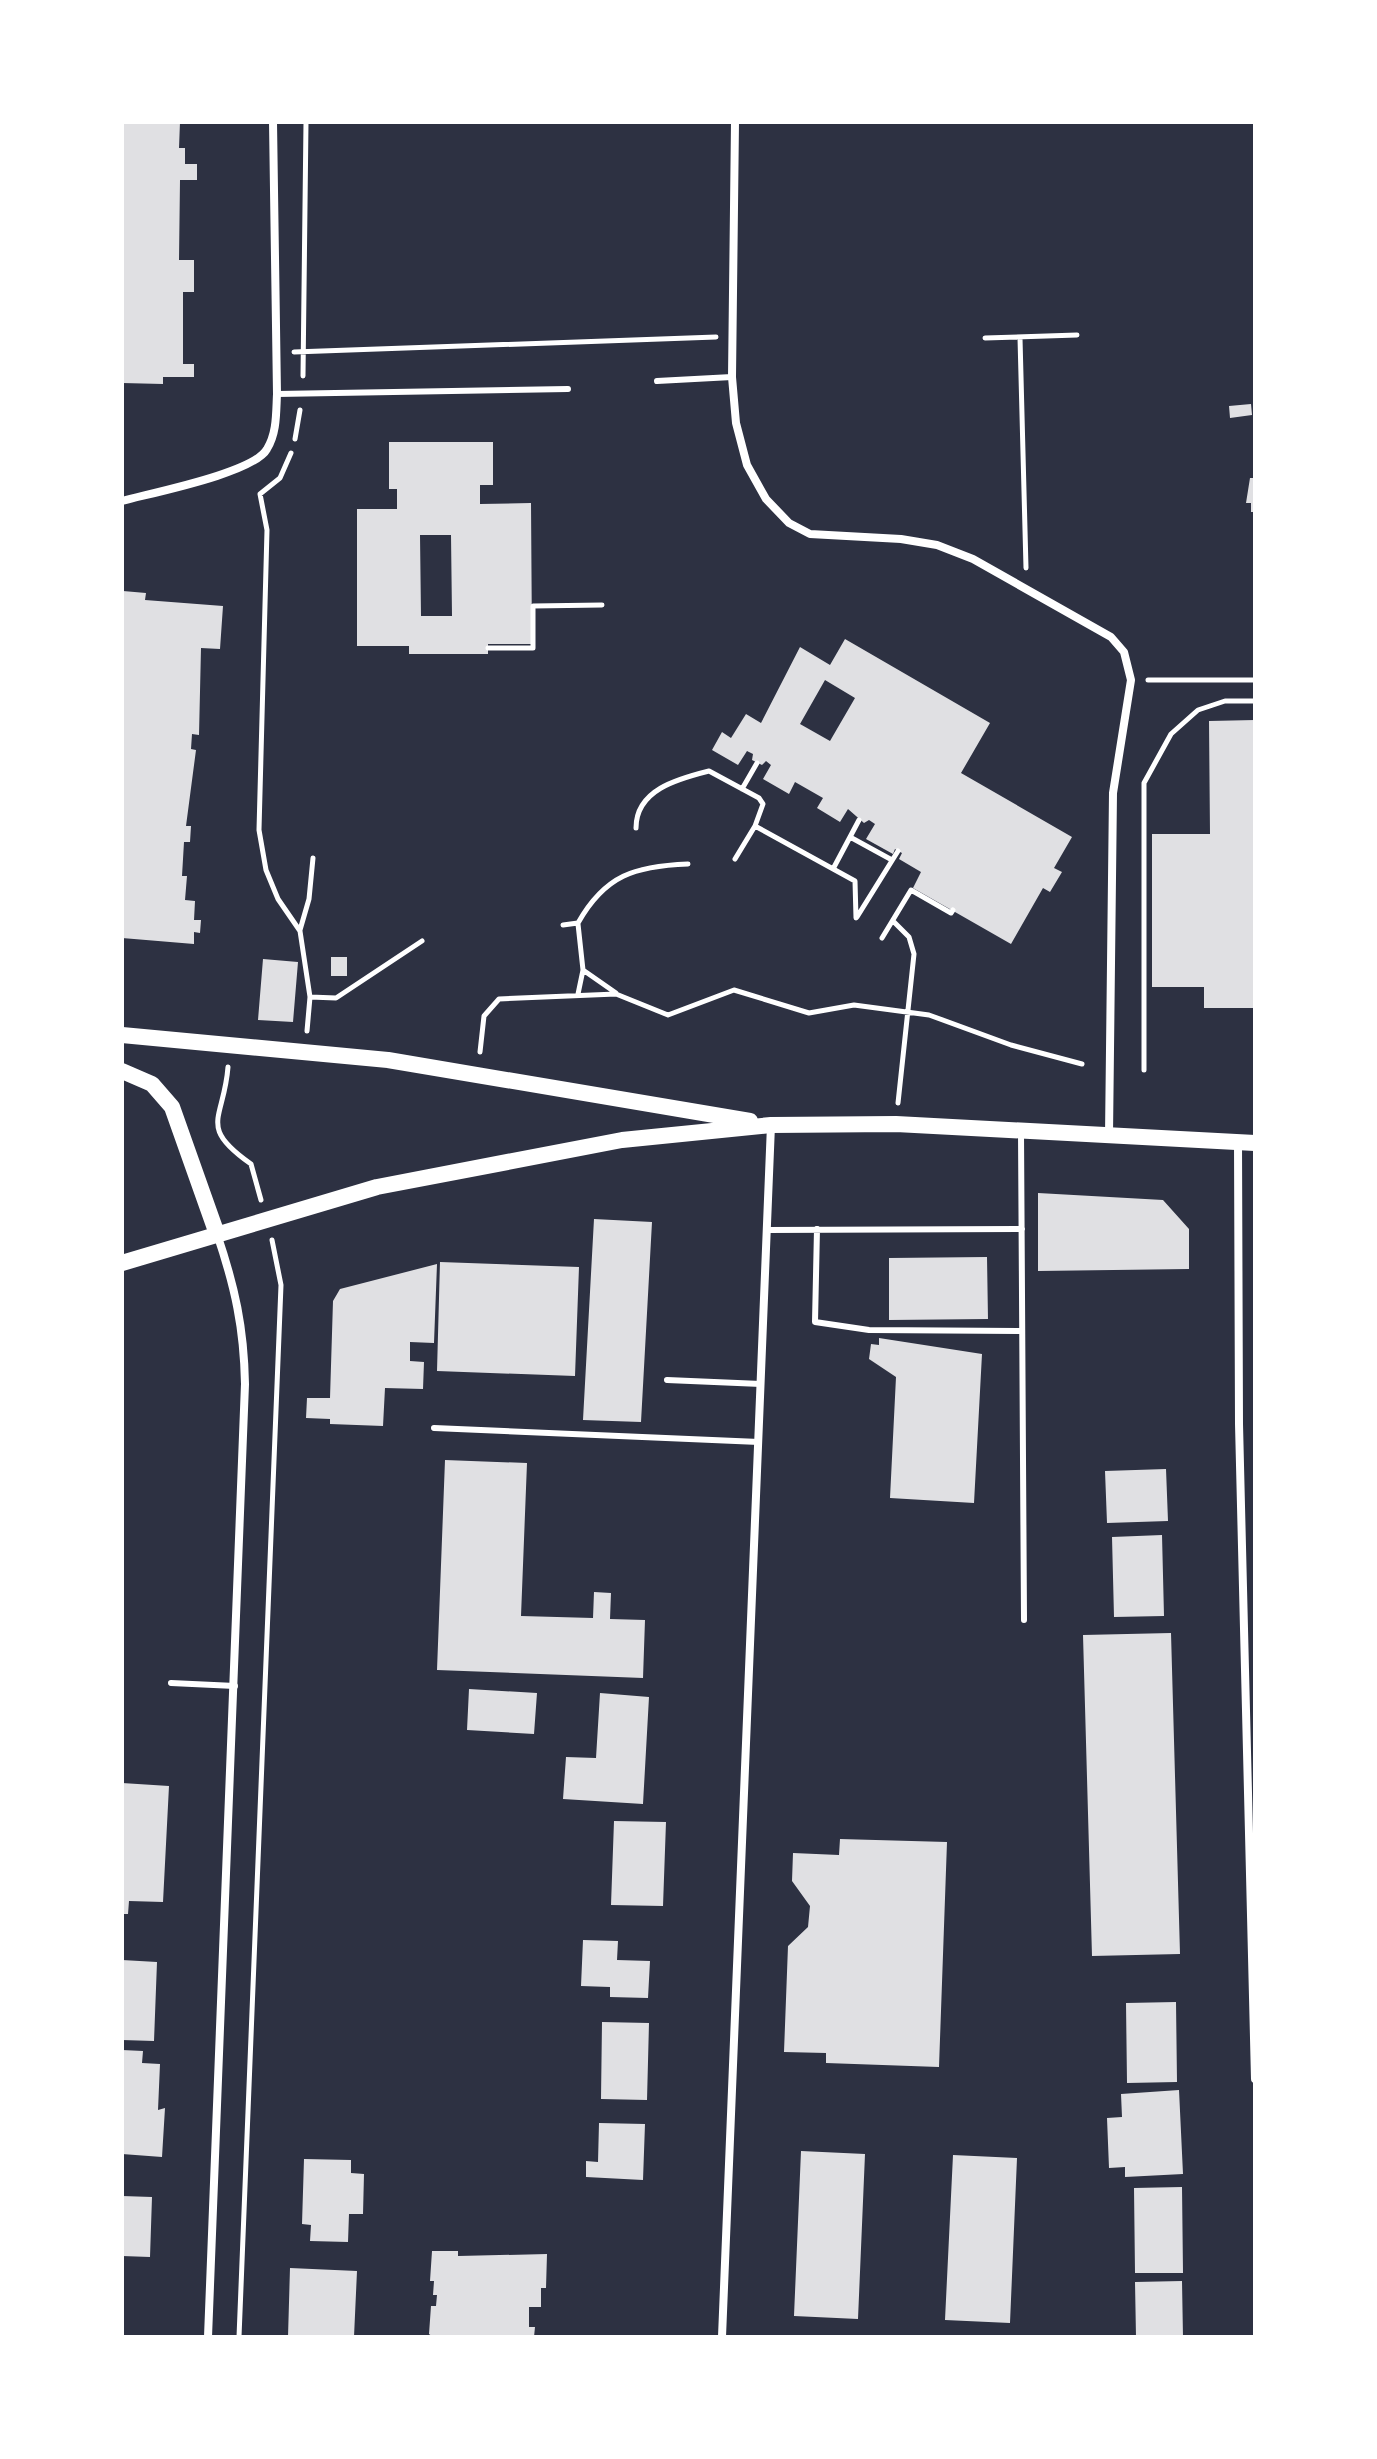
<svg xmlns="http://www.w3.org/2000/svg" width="1377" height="2459" viewBox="0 0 1377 2459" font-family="'Noto Sans',sans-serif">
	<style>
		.building { fill: #e0e0e3; fill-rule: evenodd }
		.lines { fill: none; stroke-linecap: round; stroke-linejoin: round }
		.path { stroke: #fff; stroke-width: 5 }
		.service { stroke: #fff; stroke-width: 6 }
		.minor { stroke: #fff; stroke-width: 8 }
		.secondary { stroke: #fff; stroke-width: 16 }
	</style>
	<rect width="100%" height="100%" fill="#2d3142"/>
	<path class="building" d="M122,122H180L179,148H185V164H197V180H180L179,260H194V292H183V364H194V377H163V384L122,383Z
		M1251,404L1252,415L1230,418L1229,406Z
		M389,442H493V485H480V504L531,503L532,644H488V654H409V646H357V509H397V489H389ZM420,535H451L452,616H421Z
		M1250,478H1255V512H1251V503H1246Z
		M123,591L146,593L145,600L223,606L220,649L201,648L199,735L192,734L191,749L196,750L186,826H191L190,842H184L182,876H187L185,900L195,901L194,920H201L200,933L194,932V944L122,938Z
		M845,639L990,723L961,773L1072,837L1054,868L1062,872L1050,892L1043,888L1011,944L913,888L921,872L899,859L902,853L898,851L895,849L893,854L866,839L875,824L869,820L864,823L848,809L840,822L817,808L823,798L795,782L789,794L763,779L771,765L766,761L762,765L752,760L753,754L747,751L738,765L712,750L722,732L731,738L746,714L761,723L800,647L830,665ZM825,680L855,698L830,741L800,724Z
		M1255,720V1008H1204V987H1152V834H1210L1209,721Z
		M331,957H347V976H331Z
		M263,959L298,962L293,1022L258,1020Z
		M1038,1193L1163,1200L1189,1229V1269L1038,1271Z
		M594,1219L652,1222L641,1422L583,1420Z
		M987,1257L988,1319L889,1320V1258Z
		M440,1262L579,1267L575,1376L437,1371Z
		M437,1264L434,1343L410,1342V1361L424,1362L423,1389L385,1388L383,1426L330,1424V1419L306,1418L307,1398H330L333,1301L340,1289Z
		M879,1338L982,1354L974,1503L890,1498L896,1377L869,1359L871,1344L879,1345Z
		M445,1460L527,1463L521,1616L593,1618L594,1592L611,1593L610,1619L645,1620L643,1678L437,1670Z
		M1166,1469L1168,1521L1107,1523L1105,1471Z
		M1162,1535L1164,1616L1114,1617L1112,1537Z
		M1171,1633L1180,1954L1092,1956L1083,1635Z
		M469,1689L537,1693L534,1734L467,1730Z
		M600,1693L649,1697L643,1804L563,1799L566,1757L596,1758Z
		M122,1783L169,1786L163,1902L129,1901L128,1914H122Z
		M614,1821L666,1822L663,1906L611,1905Z
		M840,1839L947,1842L939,2067L826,2063V2053L784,2052L788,1946L808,1927L810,1906L792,1881L793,1853L839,1855Z
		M583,1940L618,1941L617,1960L650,1961L648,1998L610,1997V1987L581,1986Z
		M122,1960L157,1962L154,2041L122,2040Z
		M1176,2002L1177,2082L1127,2083L1126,2003Z
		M602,2022L649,2023L647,2100L601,2099Z
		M122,2050L143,2051L142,2063L160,2064L158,2110L165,2108L162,2157L122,2154Z
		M1179,2090L1183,2174L1125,2177V2167L1109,2168L1107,2118L1122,2117L1121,2094Z
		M599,2123L645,2124L643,2180L586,2177V2161L598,2162Z
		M801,2151L865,2154L858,2319L794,2316Z
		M953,2155L1017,2158L1010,2323L945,2320Z
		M304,2159L351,2160V2173L364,2174L363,2214H349L348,2242L310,2241L311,2225L302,2224Z
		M1182,2187L1183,2273H1135L1134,2188Z
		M122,2196L152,2197L150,2257L122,2256Z
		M432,2251H458V2256L547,2254L546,2288H541V2307H529V2327H535L534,2337H433L429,2334L431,2306H436L437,2295H433L434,2281H430Z
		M290,2268L357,2271L354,2337H288Z
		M1182,2281L1183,2337H1136L1135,2282Z"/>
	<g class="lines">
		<path class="path" d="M985,338L1077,335
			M1020,338L1026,568
			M294,352L716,337
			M303,376L306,122
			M295,439L300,410
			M291,453L280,478L260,494L267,530L259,830L266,870L278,899L300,931L310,997L307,1031
			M488,648H533V606L602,605
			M1148,680H1255
			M742,789L757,763
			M636,828C636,790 677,779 709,771L759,798L763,804L755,826L855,881L856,918
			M850,837L859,820
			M735,859L755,826
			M833,869L850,837L892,860
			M857,917L898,851
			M893,921L909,937L914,954L898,1103
			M563,925L578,923C605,875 635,866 688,864
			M300,930L309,899L313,858
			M882,938L911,890L951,913L953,910
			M583,970L616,993
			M578,994L583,970L578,924
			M310,997L336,998L422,941
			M480,1052L484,1016L499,999L616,994L668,1015L734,990L809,1013L854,1005L929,1015L1011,1045L1082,1064
			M228,1067C224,1120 197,1126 251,1164L261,1200
			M1144,1070V783L1171,734L1198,710L1225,701H1255
			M239,2337L281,1285L272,1240"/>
		<path class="service" d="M657,381L732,377
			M277,394L568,389
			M1021,1133L1024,1620
			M817,1229L815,1322L869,1330L1022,1331
			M767,1230L1022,1229
			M667,1380L761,1384
			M434,1428L759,1442
			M171,1683L235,1686"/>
		<path class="minor" d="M735,122L732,377L736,423L747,465L766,499L789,523L810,534L901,539L937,545L973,559L1111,637L1124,652L1131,680L1113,793L1109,1135
			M122,501C151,493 254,473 267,449C277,433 276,413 277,394L273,122
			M1238,1142L1239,1424L1255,2079
			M208,2337L245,1384C244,1328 235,1287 217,1234
			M722,2337L771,1125"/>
		<path class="secondary" d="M122,1035L388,1060L750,1121
			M122,1071L152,1084L172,1107L217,1234
			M122,1263L377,1187L622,1140L771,1125L896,1124L1255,1143"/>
	</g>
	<rect width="1377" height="2459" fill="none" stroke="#ffffff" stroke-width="248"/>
</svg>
